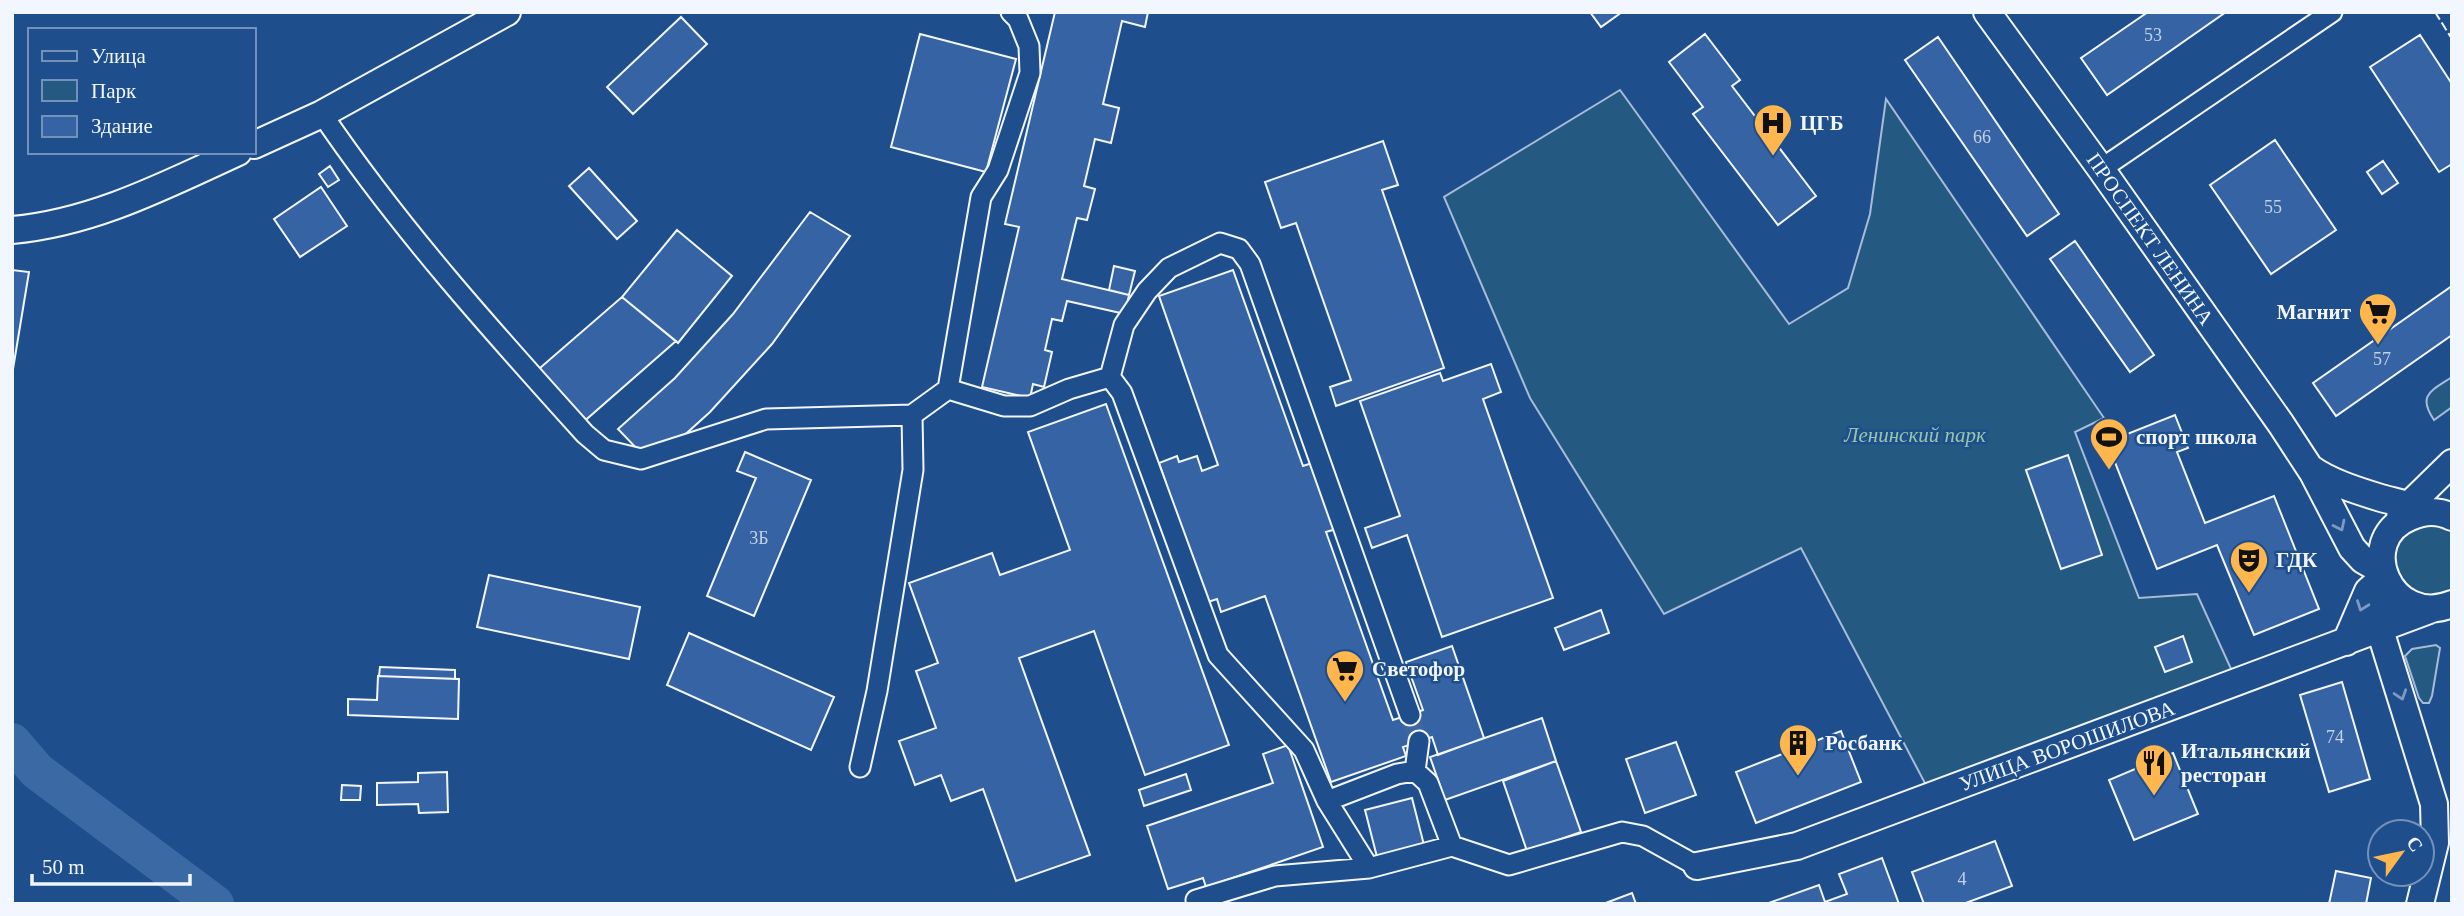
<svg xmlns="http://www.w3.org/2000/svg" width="2464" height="916" viewBox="0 0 2464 916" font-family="Georgia,serif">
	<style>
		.green { fill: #245a82; stroke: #a8bbd7; stroke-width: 2 }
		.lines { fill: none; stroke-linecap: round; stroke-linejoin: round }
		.river { stroke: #3b69a3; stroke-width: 38 }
		.building { fill: #3563a3; stroke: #f2f6ff; stroke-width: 2 }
		.street-tunnel { stroke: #3f679d; stroke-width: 19; stroke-dasharray: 19 10; stroke-linecap: butt }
		.street-casing { stroke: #f2f6ff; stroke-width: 23 }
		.secondary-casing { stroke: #f2f6ff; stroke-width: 30 }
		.street { stroke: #1f4e8c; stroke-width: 19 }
		.secondary { stroke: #1f4e8c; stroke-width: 26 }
		.fence { stroke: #f2f6ff; stroke-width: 2; stroke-dasharray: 9 3.5; stroke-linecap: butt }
		.oneway { stroke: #7e9ac0 }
		.labels { text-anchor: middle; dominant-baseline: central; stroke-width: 5; stroke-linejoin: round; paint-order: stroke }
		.number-label { font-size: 18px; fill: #c3d1e8 }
		.poi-label { font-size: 21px; font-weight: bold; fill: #f2f6ff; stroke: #1f4e8c; text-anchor: start }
		.street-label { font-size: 21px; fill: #f2f6ff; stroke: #1f4e8c }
		.park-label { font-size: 21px; font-style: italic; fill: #97c8a6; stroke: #1f4e8c }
	</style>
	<rect width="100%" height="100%" fill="#1f4e8c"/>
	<path class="green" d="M1620,90L1789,324L1848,288L1870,214L1886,99L2104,418L2075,432L2139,598L2197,594L2232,671L1927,787L1801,548L1664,614L1530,398L1444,197Z
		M2452,377V407L2434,420C2417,395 2431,391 2452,377Z
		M2421,522L2452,527V590C2425,607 2392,585 2395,555C2396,547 2396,540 2402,534C2407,529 2415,526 2421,522Z
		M2436,645L2440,648L2432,696L2429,703H2423L2419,698L2405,656L2412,649Z"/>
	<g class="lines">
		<path class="river" d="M12,742L37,771L215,904"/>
	</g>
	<path class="building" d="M1055,12H1148L1145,27L1122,21L1103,104L1119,108L1111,143L1095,139L1084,186L1095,189L1087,220L1077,218L1062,279L1129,295L1125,314L1067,301L1062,321L1052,319L1045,350L1052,352L1044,387L1033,384L1030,398L982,387L1019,227L1005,224Z
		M1590,12H1622L1601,27Z
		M2148,12H2226L2107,95L2081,58Z
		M681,17L707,44L633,114L607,87Z
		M920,34L1016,59L986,172L891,147Z
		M1705,34L1740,80L1732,86L1816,196L1778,225L1693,114L1703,107L1669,62Z
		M2420,35L2452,84V164L2439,172L2370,67Z
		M1938,37L2059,214L2027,236L1905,60Z
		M2275,140L2336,230L2271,274L2210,185Z
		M1383,141L1398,185L1382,190L1444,368L1336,406L1330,387L1351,380L1296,223L1281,228L1265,182Z
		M2383,161L2398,183L2382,194L2367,172Z
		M330,166L339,180L328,187L319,174Z
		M589,168L637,221L617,239L569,186Z
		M321,187L347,226L300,257L274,219Z
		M810,212L850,236L772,344L710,412L679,440L639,451L618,429L675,378L733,314Z
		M677,230L732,276L678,343L622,297Z
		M2075,241L2154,355L2130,372L2050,259Z
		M1114,266L1135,271L1129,295L1109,290Z
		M12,270L29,272L12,375Z
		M1233,270L1303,466L1312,463L1336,529L1326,532L1393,720L1423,710L1406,662L1452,646L1484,738L1438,755L1432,737L1403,747L1406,756L1331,782L1265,596L1221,612L1217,599L1205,603L1163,484L1166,483L1159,463L1177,456L1179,462L1197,456L1202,471L1218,465L1159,296Z
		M2452,286V335L2336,416L2313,383Z
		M622,297L676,341L581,424L533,374Z
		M1491,364L1501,392L1483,399L1553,598L1442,637L1407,535L1372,548L1365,528L1400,516L1360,401L1440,373L1443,381Z
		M1106,404L1229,745L1145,775L1094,631L1019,658L1090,855L1016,881L983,789L951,801L941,775L915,785L899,741L936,728L916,671L938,663L909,583L992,553L1000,575L1070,550L1028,432Z
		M2175,415L2188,448L2177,452L2205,523L2274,496L2319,609L2254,635L2217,545L2157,569L2107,442Z
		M745,452L811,480L754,616L707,596L756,478L737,471Z
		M2068,455L2102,555L2061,569L2026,470Z
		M489,575L640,607L629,659L477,627Z
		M1601,610L1609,633L1564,650L1555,628Z
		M689,633L834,697L811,750L667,685Z
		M2183,636L2192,662L2165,672L2155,647Z
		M380,667L455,670V679L379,676Z
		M378,676L459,679L458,719L348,715V699L377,700Z
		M2342,682L2370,779L2329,792L2300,695Z
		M1542,718L1556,761L1445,800L1430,757Z
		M1841,731L1861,782L1756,823L1736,772Z
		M1676,742L1696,795L1645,813L1626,759Z
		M1288,745L1323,847L1206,887L1203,878L1168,889L1147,826L1273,783L1263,754Z
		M2173,753L2198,814L2134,840L2109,780Z
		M1556,761L1581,832L1527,851L1503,781Z
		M447,772L448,812L419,813L418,804L377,805V783L418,782V773Z
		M1186,774L1191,790L1144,806L1139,790Z
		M342,785L361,786L360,800H341Z
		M1412,798L1424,845L1377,857L1365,810Z
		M1995,841L2012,886L1963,904H1924L1912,872Z
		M1882,858L1899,904H1766L1819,885L1825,902L1847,894L1839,874Z
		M2336,871L2371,878L2366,904H2329Z
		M1632,893L1636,904H1603Z"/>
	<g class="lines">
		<path class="street-tunnel" d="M1410,715L1419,741"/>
		<g class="street-casing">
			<path id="street" d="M322,114C400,229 492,331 585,434L604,450L641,459L766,419L912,415L948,389L1004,406H1030L1069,389L1110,377L1122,393L1218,655L1304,750L1327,801L1369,868
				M2101,169L2332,12
				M1110,377L1124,325L1147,291L1169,268L1220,243L1239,249L1250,264L1410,715
				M948,389L981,197L998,170L1030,73L1029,46L1018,19L1011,12
				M860,767L877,691L913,470L912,415
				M1415,771L1419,741
				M1327,801L1397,774L1415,771L1428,783L1452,846
				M1196,900L1275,876L1369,868L1452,846L1509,865L1622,832L1643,836L1697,866"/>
		</g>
		<g class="secondary-casing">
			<path id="secondary" d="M1987,12L2101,169L2281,424L2313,473L2352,548L2363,560L2384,572
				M254,145L322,114L507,12
				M12,230C93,223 166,185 238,152
				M2310,468C2329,482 2358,491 2381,498C2395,502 2410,504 2422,511
				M2400,517L2409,505L2452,463
				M2452,517C2437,510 2425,511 2410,517C2353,540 2390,629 2452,604
				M2393,591L2380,613V630L2434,804L2435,843L2420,904
				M2346,642L2368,591L2385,576
				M1697,866L1797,846L2432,609"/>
		</g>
		<use href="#street" class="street"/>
		<use href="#secondary" class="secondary"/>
		<path class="fence" d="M2435,12L2452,39"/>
	</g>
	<defs><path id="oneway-chevron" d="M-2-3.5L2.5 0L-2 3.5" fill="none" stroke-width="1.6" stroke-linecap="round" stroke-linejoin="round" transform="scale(1.75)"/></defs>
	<g class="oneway">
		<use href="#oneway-chevron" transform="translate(2340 526) rotate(64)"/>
		<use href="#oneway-chevron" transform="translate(2362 606) rotate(110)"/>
		<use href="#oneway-chevron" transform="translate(2401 695) rotate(72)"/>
	</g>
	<defs>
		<g id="hospital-pin" transform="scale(2.0125)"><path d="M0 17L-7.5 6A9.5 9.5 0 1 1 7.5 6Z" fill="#ffb74d" stroke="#1f4e8c"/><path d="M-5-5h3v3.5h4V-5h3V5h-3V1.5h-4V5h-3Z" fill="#111"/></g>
		<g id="supermarket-pin" transform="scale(2.0125)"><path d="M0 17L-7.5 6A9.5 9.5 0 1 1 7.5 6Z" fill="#ffb74d" stroke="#1f4e8c"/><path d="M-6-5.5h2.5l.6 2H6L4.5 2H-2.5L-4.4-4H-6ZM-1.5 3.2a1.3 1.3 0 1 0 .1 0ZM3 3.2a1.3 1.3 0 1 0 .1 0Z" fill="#111"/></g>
		<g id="stadium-pin" transform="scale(2.0125)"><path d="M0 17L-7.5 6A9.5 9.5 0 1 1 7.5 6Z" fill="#ffb74d" stroke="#1f4e8c"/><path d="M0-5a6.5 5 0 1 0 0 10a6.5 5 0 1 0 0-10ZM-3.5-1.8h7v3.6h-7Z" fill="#111"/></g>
		<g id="theatre-pin" transform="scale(2.0125)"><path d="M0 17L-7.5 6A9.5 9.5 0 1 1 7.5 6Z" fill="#ffb74d" stroke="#1f4e8c"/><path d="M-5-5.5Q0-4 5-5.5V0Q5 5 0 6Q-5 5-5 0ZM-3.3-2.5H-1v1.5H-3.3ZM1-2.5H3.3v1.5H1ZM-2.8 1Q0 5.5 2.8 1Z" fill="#111"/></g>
		<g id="building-pin" transform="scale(2.0125)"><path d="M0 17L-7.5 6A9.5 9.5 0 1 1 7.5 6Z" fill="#ffb74d" stroke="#1f4e8c"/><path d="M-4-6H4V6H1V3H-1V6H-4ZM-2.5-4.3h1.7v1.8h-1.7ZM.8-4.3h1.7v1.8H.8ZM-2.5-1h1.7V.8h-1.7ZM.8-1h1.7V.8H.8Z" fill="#111"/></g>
		<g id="restaurant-pin" transform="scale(2.0125)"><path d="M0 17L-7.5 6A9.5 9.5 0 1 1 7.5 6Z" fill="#ffb74d" stroke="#1f4e8c"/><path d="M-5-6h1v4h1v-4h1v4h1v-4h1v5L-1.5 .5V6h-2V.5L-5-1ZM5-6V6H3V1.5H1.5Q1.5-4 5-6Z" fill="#111"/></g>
	</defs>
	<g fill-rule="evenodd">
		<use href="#hospital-pin" x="1773" y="123"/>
		<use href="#supermarket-pin" x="2378" y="312"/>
		<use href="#stadium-pin" x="2109" y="437"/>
		<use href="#theatre-pin" x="2249" y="560"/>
		<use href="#supermarket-pin" x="1345" y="669"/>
		<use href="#building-pin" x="1798" y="743"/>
		<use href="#restaurant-pin" x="2154" y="763"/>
	</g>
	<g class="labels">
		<g class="number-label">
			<text x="2153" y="35">53</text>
			<text x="1982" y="137">66</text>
			<text x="2273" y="207">55</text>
			<text x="2382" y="359">57</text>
			<text x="759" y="538">3Б</text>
			<text x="2335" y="737">74</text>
			<text x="1962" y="879">4</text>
		</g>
		<g class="poi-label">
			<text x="1800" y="123">ЦГБ</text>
			<text x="2351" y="312" text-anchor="end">Магнит</text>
			<text x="2136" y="437">спорт школа</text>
			<text x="2276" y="560">ГДК</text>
			<text x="1372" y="669">Светофор</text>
			<text x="1825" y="743">Росбанк</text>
			<text x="2181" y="751">Итальянский<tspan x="2181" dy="24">ресторан</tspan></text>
		</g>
		<g class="street-label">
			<text transform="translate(2150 239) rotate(55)">ПРОСПЕКТ ЛЕНИНА</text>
			<text transform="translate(2067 746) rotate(-20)">УЛИЦА ВОРОШИЛОВА</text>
		</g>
		<g class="park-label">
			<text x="1915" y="435">Ленинский парк</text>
		</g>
	</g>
	<rect width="2464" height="916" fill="none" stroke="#f2f6ff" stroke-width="28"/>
	<rect x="28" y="28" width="228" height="126" fill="#1f4e8c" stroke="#7391ba" stroke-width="2"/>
	<rect x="42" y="51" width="35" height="10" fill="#1f4e8c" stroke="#7391ba" stroke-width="2"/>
	<text x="91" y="63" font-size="21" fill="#f2f6ff">Улица</text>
	<rect x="42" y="80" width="35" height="21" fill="#245a82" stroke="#7391ba" stroke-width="2"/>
	<text x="91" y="98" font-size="21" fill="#f2f6ff">Парк</text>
	<rect x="42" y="116" width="35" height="21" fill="#3563a3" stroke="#7391ba" stroke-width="2"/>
	<text x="91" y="133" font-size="21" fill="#f2f6ff">Здание</text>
	<g transform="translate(2401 853) rotate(57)"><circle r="33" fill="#1f4e8c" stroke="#7391ba" stroke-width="2"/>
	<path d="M0-5L12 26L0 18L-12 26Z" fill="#ffb74d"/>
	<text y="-10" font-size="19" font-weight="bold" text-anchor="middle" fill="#f2f6ff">С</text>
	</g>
	<path d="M32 874v10h158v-10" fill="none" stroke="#f2f6ff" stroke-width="3.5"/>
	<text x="42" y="874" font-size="21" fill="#f2f6ff" stroke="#1f4e8c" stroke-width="5" paint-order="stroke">50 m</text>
</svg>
